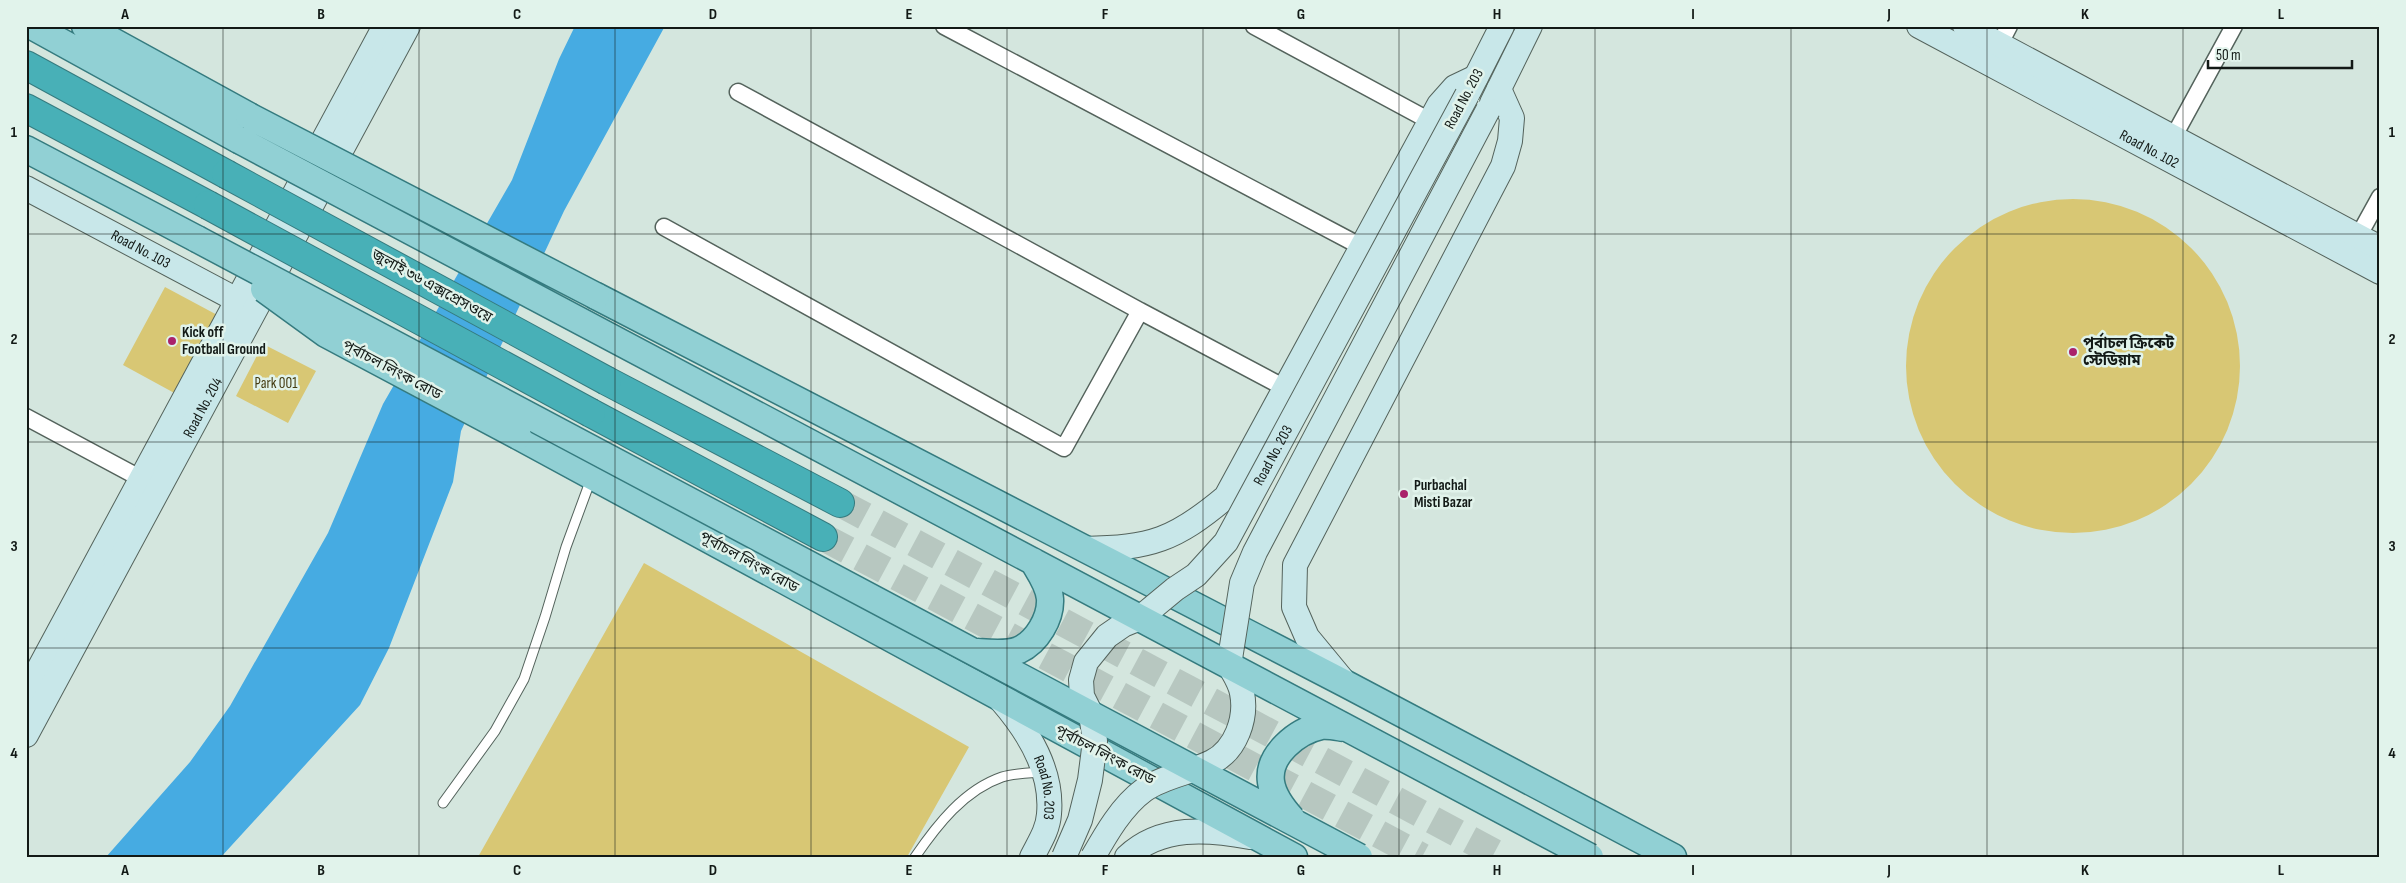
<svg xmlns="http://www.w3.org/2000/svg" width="2406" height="883" viewBox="0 0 2406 883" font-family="'Sofia Sans Condensed','Noto Sans Bengali',sans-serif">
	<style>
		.green { fill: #d8c774 }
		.water { fill: #46abe2 }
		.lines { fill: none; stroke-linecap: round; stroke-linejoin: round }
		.highway-tunnel { stroke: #b7c7c0; stroke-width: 28; stroke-dasharray: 28 14; stroke-linecap: butt }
		.lane-casing { stroke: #54635c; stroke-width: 11 }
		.street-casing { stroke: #54635c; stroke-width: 19 }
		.secondary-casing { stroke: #54635c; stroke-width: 26 }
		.primary-casing { stroke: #357b7f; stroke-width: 29 }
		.highway-casing { stroke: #357b7f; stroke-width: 30 }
		.lane { stroke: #fff; stroke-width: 9 }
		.street { stroke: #fff; stroke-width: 16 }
		.secondary { stroke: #c8e7e9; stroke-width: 24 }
		.primary { stroke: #91d0d4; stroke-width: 26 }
		.highway { stroke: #48b0b7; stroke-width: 28 }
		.secondary-bridge-casing { stroke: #54635c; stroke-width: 26; stroke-linecap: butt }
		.primary-bridge-casing { stroke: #357b7f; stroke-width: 29; stroke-linecap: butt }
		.highway-bridge-casing { stroke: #357b7f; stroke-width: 30; stroke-linecap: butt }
		.secondary-bridge { stroke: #c8e7e9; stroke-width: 24 }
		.primary-bridge { stroke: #91d0d4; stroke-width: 26 }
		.highway-bridge { stroke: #48b0b7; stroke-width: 28 }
		.grid { fill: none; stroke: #121916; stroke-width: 1; stroke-opacity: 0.55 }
		.poi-dot { fill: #aa226a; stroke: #e1f3eb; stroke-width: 2 }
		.labels { text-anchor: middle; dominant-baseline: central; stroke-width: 5; stroke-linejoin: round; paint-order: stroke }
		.street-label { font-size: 15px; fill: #121916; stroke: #e1f3eb }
		.poi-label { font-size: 15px; font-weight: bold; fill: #121916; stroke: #e1f3eb; text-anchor: start }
		.park-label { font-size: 15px; fill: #443b10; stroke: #e1f3eb }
		.neatline { fill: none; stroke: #121916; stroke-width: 2 }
		.grid-label { font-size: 16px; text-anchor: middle; font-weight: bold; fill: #121916 }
	</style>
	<rect width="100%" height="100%" fill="#d4e6de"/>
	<path class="green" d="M1906 366a167 167 0 1 1 334 0a167 167 0 1 1-334 0Z
		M165,287L221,317L178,395L123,365Z
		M263,344L316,371L288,423L236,396Z
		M644,563L969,747L907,857H478Z"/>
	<path class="water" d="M575,26H665L564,211L461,431L453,482L389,648L360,705L221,857H106L190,762L230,706L328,533L383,404L512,180L559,59Z"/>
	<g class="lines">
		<path class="highway-tunnel" d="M840,503L1502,857
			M823,537L1422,857"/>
		<g class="lane-casing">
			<path id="lane" d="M443,803L495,731L524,679L545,617L566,547L591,479
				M915,857C937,825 964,790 1002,777C1014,773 1031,773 1044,772"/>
		</g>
		<g class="street-casing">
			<path id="street" d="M944,26L1362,247
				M1254,26L1430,121
				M1995,53L2009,26
				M2169,145L2234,26
				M664,227L1064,448L1140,311L738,92
				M2354,244L2380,197
				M1140,311L1287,389
				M26,417L151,484"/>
		</g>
		<g class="secondary-casing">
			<g id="secondary">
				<path id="s1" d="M1919,26L2380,272"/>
				<path d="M1965,26L2380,248"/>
				<path d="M1469,91L1502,26"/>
				<path d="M1492,103L1530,26"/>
				<path id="s2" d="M26,188L252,308"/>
				<path d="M1084,549C1151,548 1175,540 1226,497L1439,105L1455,87L1476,77"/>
				<path d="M1345,683L1307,637L1294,607L1295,565L1503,166L1510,141L1512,118L1499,89"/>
				<path d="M26,693L385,26"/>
				<path id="s3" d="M1001,700C1028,731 1053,771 1049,814C1048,830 1039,843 1032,857"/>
				<path id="s4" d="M26,735L408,26"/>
				<path d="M1127,857C1161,825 1208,829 1250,837"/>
			</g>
		</g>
		<g class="primary-casing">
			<path id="primary" d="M32,26L239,140
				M85,26L249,116
				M26,149L197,239
				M596,296L1346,684L1673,857
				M518,436L1294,857"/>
		</g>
		<g class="highway-casing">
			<path id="highway" d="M26,65L226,174
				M26,108L208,205
				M607,381L840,503
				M591,413L823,537"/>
		</g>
		<use href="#lane" class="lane"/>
		<use href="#street" class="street"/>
		<use href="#secondary" class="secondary"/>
		<use href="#primary" class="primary"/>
		<use href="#highway" class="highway"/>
		<g class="secondary-bridge-casing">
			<g id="secondary-bridge">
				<path id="s5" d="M1064,857L1080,820L1090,780L1095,741L1091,714L1082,696L1081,680L1086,662L1107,636L1123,625L1140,618L1175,589L1196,575L1226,542L1467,95"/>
				<path d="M1093,857C1106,834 1122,806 1144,790C1164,776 1190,773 1212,762C1236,750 1247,718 1242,693C1240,682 1234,674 1229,665L1242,583L1255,552L1488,110"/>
			</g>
		</g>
		<g class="primary-bridge-casing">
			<path id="primary-bridge" d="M249,116L596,296
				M239,140L1590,857
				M197,239L1359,857
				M264,289L326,334L518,436
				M977,652C990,653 1007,655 1019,650C1037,642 1051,618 1050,599C1049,585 1040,573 1033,561
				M1292,819C1283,809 1273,797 1271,782C1267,755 1297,731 1321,726C1328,725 1337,727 1344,728"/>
		</g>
		<g class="highway-bridge-casing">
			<path id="highway-bridge" d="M226,174L607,381
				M208,205L591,413"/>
		</g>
		<use href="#secondary-bridge" class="secondary-bridge"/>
		<use href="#primary-bridge" class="primary-bridge"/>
		<use href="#highway-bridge" class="highway-bridge"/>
	</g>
	<path class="grid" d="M223,26V857M419,26V857M615,26V857M811,26V857M1007,26V857M1203,26V857M1399,26V857M1595,26V857M1791,26V857M1987,26V857M2183,26V857M26,234H2380M26,442H2380M26,648H2380"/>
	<g class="poi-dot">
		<circle cx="172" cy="341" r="5"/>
		<circle cx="2073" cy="352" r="5"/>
		<circle cx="1404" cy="494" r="5"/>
	</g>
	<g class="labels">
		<g class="street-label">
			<text transform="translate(1464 99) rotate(-62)">Road No. 203</text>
			<text stroke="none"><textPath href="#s1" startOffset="261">Road No. 102</textPath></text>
			<text stroke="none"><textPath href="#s2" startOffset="130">Road No. 103</textPath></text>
			<text transform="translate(432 286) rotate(29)">জুলাই ৩৬ এক্সপ্রেসওয়ে</text>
			<text transform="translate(392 370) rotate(28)">পূর্বাচল লিংক রোড</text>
			<text stroke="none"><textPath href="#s4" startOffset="372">Road No. 204</textPath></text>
			<text stroke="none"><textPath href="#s5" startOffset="488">Road No. 203</textPath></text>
			<text transform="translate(749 562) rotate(29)">পূর্বাচল লিংক রোড</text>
			<text transform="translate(1105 755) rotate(28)">পূর্বাচল লিংক রোড</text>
			<text stroke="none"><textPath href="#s3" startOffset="100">Road No. 203</textPath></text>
		</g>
		<g class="poi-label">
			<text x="182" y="332">Kick off<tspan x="182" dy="17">Football Ground</tspan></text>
			<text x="2083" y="343">পূর্বাচল ক্রিকেট<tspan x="2083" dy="17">স্টেডিয়াম</tspan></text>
			<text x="1414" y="485">Purbachal<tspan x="1414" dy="17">Misti Bazar</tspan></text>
		</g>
		<g class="park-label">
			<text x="276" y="383">Park 001</text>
		</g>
	</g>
	<rect width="2406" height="883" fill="none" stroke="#e1f3eb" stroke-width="55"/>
	<path d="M2208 60v8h144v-8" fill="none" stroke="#121916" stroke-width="2.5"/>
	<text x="2216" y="60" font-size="15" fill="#121916" stroke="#e1f3eb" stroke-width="4" paint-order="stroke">50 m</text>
	<rect x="28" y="28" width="2350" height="828" class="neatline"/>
	<g class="grid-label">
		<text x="125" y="19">A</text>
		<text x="321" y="19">B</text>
		<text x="517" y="19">C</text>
		<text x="713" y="19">D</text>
		<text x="909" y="19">E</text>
		<text x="1105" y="19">F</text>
		<text x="1301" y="19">G</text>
		<text x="1497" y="19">H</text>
		<text x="1693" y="19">I</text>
		<text x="1889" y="19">J</text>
		<text x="2085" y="19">K</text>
		<text x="2281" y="19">L</text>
		<text x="14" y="137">1</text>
		<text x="2392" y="137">1</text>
		<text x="14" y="344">2</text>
		<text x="2392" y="344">2</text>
		<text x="14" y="551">3</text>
		<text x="2392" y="551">3</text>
		<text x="14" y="758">4</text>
		<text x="2392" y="758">4</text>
		<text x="125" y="875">A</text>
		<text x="321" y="875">B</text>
		<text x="517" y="875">C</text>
		<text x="713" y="875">D</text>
		<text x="909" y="875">E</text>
		<text x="1105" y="875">F</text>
		<text x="1301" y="875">G</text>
		<text x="1497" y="875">H</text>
		<text x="1693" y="875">I</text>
		<text x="1889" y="875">J</text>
		<text x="2085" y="875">K</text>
		<text x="2281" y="875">L</text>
	</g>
</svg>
